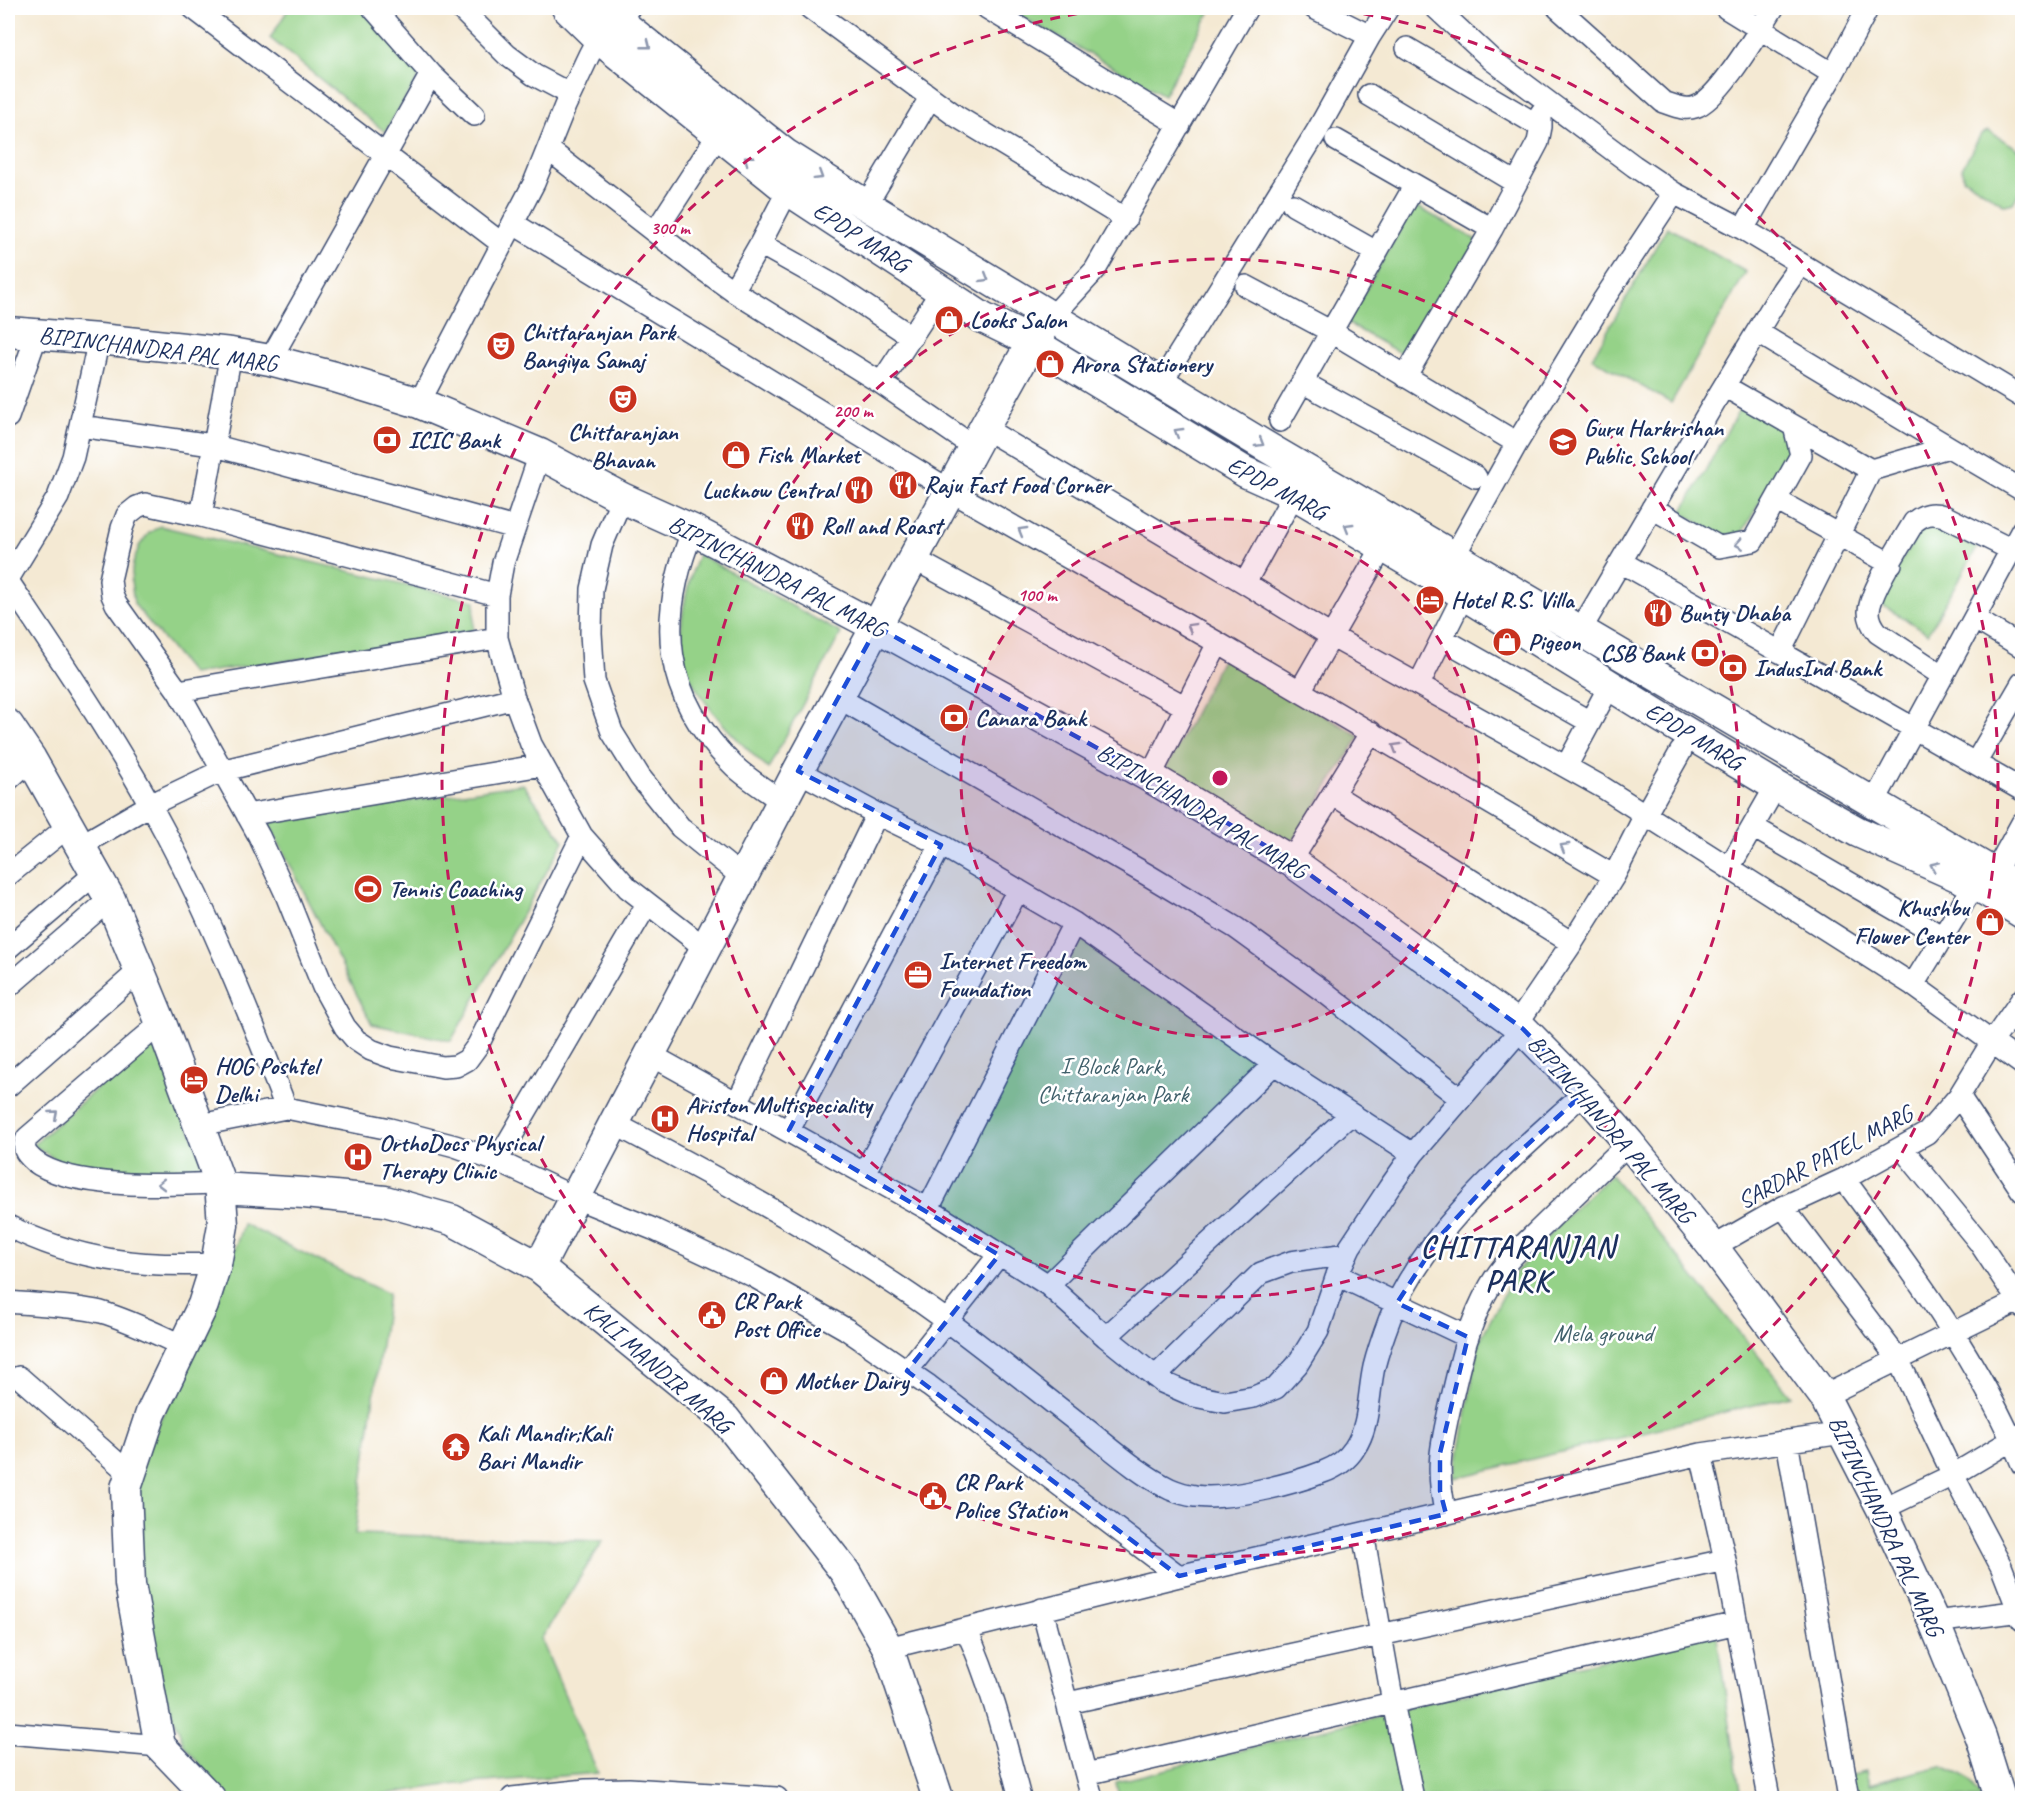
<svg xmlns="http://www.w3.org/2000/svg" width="2030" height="1806" viewBox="0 0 2030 1806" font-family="Caveat,sans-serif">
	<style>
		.green { fill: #95d288; stroke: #588073; stroke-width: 1.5 }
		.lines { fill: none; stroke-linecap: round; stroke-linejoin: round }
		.street-casing { stroke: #3c4b70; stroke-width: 24 }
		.secondary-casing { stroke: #3c4b70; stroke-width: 33 }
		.street { stroke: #fff; stroke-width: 21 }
		.secondary { stroke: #fff; stroke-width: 30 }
		.oneway { stroke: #8d97ae }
		.marked { fill: #1d4ed8; fill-opacity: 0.2; stroke: #1d4ed8; stroke-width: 4.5; stroke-dasharray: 12 8; stroke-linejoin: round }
		.ring { fill: none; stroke: #c2185b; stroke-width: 3; stroke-dasharray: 10 8 }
		.labels { text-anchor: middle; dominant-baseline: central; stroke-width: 5; stroke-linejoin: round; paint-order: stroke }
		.street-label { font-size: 24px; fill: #1b2f5e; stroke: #fff }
		.poi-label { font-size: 24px; font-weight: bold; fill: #1b2f5e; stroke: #fff; text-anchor: start }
		.park-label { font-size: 24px; fill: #40606b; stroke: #fff }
		.district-label { font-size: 30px; font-weight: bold; letter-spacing: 1.5px; fill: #1b2f5e; stroke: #fff }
		.centre { fill: #c2185b; stroke: #fff; stroke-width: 3 }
		.ring-label { font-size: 18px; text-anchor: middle; font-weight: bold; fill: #c2185b; stroke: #fff; stroke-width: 5; stroke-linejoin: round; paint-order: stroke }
	</style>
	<rect width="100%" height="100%" fill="#fff"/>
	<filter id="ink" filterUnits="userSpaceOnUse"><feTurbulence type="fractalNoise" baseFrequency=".0167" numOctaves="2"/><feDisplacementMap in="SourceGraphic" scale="12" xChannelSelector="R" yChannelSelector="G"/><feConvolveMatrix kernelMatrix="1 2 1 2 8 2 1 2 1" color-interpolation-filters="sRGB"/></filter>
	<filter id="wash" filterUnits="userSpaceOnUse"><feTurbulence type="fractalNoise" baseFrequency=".008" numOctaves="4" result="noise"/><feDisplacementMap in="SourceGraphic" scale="24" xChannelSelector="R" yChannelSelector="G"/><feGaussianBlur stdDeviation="1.35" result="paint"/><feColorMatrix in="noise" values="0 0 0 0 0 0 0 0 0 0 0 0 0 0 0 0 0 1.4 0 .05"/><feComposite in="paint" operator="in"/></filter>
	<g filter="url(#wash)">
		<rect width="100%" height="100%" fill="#f4e9d3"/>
		<path class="green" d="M289,8H362L420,75L385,132L270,38Z
			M1006,8H1212L1164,95Z
			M1988,131L2022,151V187L2013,203L2005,205L1963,178L1962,168L1981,134Z
			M1414,205L1480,242L1412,360L1347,323Z
			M1667,227L1746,272L1671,403L1592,358Z
			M1742,404L1784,431L1788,453L1742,533L1722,536L1682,513Z
			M1928,519L1977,548L1928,633L1875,601Z
			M160,526L475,601L473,635L192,674L134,604L131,581L133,564L139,546L149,533Z
			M698,554L841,633L768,769C739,741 710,715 691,679C688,674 684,668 683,662C676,629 687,585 698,554Z
			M1223,658L1360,736L1289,848L1164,772Z
			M523,784L564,841L451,1041L372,1024L268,822Z
			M1072,933L1274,1064L1048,1285L939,1204Z
			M154,1038L207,1172L150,1177L61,1163L33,1145Z
			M1611,1175L1791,1396L1455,1478L1479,1342L1515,1273L1571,1211Z
			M243,1224L388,1294L355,1534L603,1541L541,1639L598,1773L447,1785L358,1798H226L184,1745L164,1690L132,1567L139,1464L219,1297Z
			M1716,1631L1741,1798H1119L1116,1782Z
			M1941,1766C1962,1773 1970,1778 1982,1798H1846L1844,1777L1866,1772L1869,1784Z"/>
	</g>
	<g filter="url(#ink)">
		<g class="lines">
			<g class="street-casing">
				<path id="street" d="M193,8L501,243
					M460,8L507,55L534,75L570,94
					M810,8L956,116L1126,219
					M987,8L1180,125
					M1314,8L1370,36
					M1436,8L1492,60L1634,166L1674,193L1743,229L2022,397
					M1558,8L1663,102C1673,105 1684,111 1695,107C1719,100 1759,30 1773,8
					M1726,8L1833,74
					M1407,48L1541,127
					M431,74L474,115
					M1369,95L1516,183
					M1336,140L1492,229L1405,377
					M549,150L701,268L733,291L881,383L974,447
					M866,205L930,98
					M1293,205L1376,252
					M514,224L951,491L1218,643L1614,876
					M1492,229L1538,142L1541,127V113
					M1743,229L1833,74L1868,8
					M655,232L718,135
					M760,244L837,287L912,337
					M1246,286L1330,331L1517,443
					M733,291L760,244L788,190
					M1051,318L1095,270L1247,8
					M1757,332L1949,447
					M270,360L431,74L373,8
					M1302,382L1476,477
					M881,383L942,290
					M1161,383L1317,131L1370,36L1388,8
					M1724,386L1871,470
					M419,403L534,183L565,106L589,55L598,38L629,8
					M8,417L37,334
					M1280,421L1415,185
					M80,426L212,445L515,528
					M984,428L1245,583L1331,636L1602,787L1913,985L2022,1064
					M540,454L503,563L497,595V638L514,698L531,744L582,836L628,888L705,948
					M2022,490L1949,447L1871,470L1780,652L2022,790
					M622,498L602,545L592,589L591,633L594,681L612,732L640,777L680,827L742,877
					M1776,500L1891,564
					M1652,508L1719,547L1753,541L1801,455L1794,426
					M201,516L231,353
					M693,530C656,620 662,696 734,766C748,779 766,790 782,802
					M914,559L1186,707
					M1621,562L1780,652
					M1448,567L1517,443L1604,299L1674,193
					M8,579L58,497L73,457L99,339
					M8,581C63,663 119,745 165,832C212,921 250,1015 286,1108
					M1245,583L1294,494
					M497,595L201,516L145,504L137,507L127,515L122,528L110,580L112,595L116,604L178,691L259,836L285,892L323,987L345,1027L356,1040L371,1050L390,1057L443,1067L456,1066L467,1060L478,1045L582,836
					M1975,619L2022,647
					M1580,631L1718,396L1783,289L1800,265
					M1443,639L1590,722
					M1943,676L1878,633C1873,627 1869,620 1869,612C1869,592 1903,541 1914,522C1924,514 1931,512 1944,516L2012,550
					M1419,684L1464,594
					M178,691L497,638
					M1300,691L1382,548
					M839,698L1146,874L1236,928L1327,994L1460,1098
					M1976,762L2022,683
					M1566,767L1610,685
					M798,771L877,814L941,845L1074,923L1274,1064L1413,1154
					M1150,777L1218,643
					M8,780L31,759
					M1334,795L1572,943
					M1874,802L2022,530
					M247,815L542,765
					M1753,827L1943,937
					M81,845L150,805L221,771L514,698
					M1291,861L1371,732
					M1729,868L1776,786
					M1994,874L2022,823
					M8,875L70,825
					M8,948L96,873
					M1913,985L1975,884
					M8,987L110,899
					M161,1023L27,1138C22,1149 25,1153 34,1161C71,1190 173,1185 220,1183
					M1517,1024L1572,943L1614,876L1645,815L1681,751
					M651,1055L928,1209L1048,1285L1106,1337L1162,1382L1194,1396L1225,1402L1254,1397L1276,1388L1297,1365L1318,1331L1337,1275L1350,1247L1389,1188L1413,1154L1522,1028
					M8,1086L140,970
					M1959,1096L2022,1191
					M737,1103L877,814
					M615,1124C728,1184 842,1244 946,1320C995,1356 1042,1395 1090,1432C1115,1452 1141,1475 1170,1489C1177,1492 1187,1495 1195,1496C1227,1501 1292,1484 1323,1472C1334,1468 1347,1460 1354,1449C1370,1426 1368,1394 1374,1367C1378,1351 1384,1334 1390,1318C1429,1225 1513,1158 1585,1092
					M200,1125L286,1108L390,1129L455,1146L497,1161L576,1198L653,1229L753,1276L846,1329L929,1386L1179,1576
					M789,1130L941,845
					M1902,1148L1979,1242L2022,1307
					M497,1161L647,904
					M864,1173L1018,890
					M1844,1179C1911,1269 1979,1359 2022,1464
					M1783,1207L1898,1359L1953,1475L2001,1566L2022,1620
					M928,1209L1074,923
					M8,1226C78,1261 139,1267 216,1264
					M1713,1247L1783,1207L1844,1179L1927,1133L1959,1096L1992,1042L2022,999
					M1337,1275L1468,1337
					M1048,1285L1274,1064
					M8,1302C38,1305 71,1305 101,1312C129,1320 157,1334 183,1346
					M1106,1337L1351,1114
					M907,1371L999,1255
					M19,1377L130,1474
					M1155,1377L1261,1273L1291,1262L1347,1254
					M1824,1396L2022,1299
					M1787,1441L1849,1798
					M1701,1454L1725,1560L1769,1798
					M1882,1509L1953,1475L2022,1434
					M1446,1514C1435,1471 1441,1445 1451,1402C1460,1362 1469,1322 1490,1286C1504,1261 1527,1242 1547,1222C1574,1196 1601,1169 1629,1143
					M1363,1533L1393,1703L1413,1798
					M1042,1609L1092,1798
					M1934,1622L2022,1611
					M966,1629C991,1683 1005,1741 1020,1798
					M888,1648L1179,1576L1701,1454L1843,1433
					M1068,1703L1725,1560
					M8,1733L160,1746
					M1086,1774L1737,1623
					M512,1798L586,1790L629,1789L777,1798"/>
			</g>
			<g class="secondary-casing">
				<path id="secondary" d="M567,8L598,38L788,190L983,318L1032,342L1245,472L1294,494L1440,580L1661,717L1776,786L1858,832L1975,884L2022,913
					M602,8L785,154L866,205L1265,446L2007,881
					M8,332L99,339L231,353L270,360L335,377L419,403L540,454L622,498L693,530L877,627L1150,777L1291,861L1522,1028L1585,1092L1629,1143L1713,1247L1824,1396L1882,1509L1934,1622L1981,1737L2000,1798
					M8,725L31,759L110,899L161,1023L220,1183L223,1225L216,1264L203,1305L151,1413L126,1488L130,1584L160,1746L210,1798
					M220,1188L304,1193L385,1201L452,1220L539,1267L725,1419L845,1572L888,1648L938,1798
					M539,1267L798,771L984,428L1032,342L1044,326"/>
			</g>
			<use href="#street" class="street"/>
			<use href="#secondary" class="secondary"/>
		</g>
		<defs><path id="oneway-chevron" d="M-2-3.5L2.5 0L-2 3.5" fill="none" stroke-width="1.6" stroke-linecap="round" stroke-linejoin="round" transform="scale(1.5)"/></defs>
		<g class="oneway">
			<use href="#oneway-chevron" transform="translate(647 45) rotate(38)"/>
			<use href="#oneway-chevron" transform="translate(748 159) rotate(-142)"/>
			<use href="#oneway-chevron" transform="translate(819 176) rotate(32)"/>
			<use href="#oneway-chevron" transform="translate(985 278) rotate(31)"/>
			<use href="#oneway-chevron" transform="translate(1178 432) rotate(-149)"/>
			<use href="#oneway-chevron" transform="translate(1260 443) rotate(31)"/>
			<use href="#oneway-chevron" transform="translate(1348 527) rotate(-149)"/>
			<use href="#oneway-chevron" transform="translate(1022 531) rotate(-150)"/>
			<use href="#oneway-chevron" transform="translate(1739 544) rotate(171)"/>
			<use href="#oneway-chevron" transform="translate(1191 627) rotate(-150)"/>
			<use href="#oneway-chevron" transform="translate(1396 747) rotate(-149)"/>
			<use href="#oneway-chevron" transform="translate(1564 847) rotate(-149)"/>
			<use href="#oneway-chevron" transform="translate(1934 866) rotate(-156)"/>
			<use href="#oneway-chevron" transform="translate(54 1114) rotate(-41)"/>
			<use href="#oneway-chevron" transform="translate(161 1184) rotate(179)"/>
		</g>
	</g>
	<path class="marked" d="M877,627L1150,777L1291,861L1522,1028L1585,1092L1504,1166L1441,1235L1397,1303L1468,1337L1440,1453V1491L1446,1514L1179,1576L907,1371L999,1255L789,1130L941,845L798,771Z"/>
	<circle cx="1220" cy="778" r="259" fill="#c2185b" fill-opacity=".12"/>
	<g class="ring">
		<circle cx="1220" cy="778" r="259"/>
		<circle cx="1220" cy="778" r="519"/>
		<path d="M1328 8A778 778 0 1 1 1112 8"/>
	</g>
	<defs>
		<g id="shop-disc" transform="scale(1.5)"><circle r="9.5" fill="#c8321e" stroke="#fff"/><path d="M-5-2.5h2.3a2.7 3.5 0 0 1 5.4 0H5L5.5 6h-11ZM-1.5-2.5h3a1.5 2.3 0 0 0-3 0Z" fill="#fff"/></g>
		<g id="theatre-disc" transform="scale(1.5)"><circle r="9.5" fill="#c8321e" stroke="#fff"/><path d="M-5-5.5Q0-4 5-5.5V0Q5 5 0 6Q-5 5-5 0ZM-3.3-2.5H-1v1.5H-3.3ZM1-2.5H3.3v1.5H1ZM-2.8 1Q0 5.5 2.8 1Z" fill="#fff"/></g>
		<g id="bank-disc" transform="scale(1.5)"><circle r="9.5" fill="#c8321e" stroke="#fff"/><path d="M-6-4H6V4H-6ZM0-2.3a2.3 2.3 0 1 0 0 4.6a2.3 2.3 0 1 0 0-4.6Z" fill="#fff"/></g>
		<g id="school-disc" transform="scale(1.5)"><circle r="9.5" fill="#c8321e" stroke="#fff"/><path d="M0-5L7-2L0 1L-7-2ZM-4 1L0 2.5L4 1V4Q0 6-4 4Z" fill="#fff"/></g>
		<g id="restaurant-disc" transform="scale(1.5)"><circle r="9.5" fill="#c8321e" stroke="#fff"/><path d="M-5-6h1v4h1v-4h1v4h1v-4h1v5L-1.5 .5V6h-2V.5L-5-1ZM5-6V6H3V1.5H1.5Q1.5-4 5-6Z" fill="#fff"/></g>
		<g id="hotel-disc" transform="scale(1.5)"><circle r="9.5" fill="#c8321e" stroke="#fff"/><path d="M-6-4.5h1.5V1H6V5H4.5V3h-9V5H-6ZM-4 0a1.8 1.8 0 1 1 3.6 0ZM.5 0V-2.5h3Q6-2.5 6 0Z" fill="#fff"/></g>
		<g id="stadium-disc" transform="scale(1.5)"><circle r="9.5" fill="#c8321e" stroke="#fff"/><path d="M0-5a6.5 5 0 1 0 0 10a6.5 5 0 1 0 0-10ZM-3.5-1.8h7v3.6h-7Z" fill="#fff"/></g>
		<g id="office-disc" transform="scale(1.5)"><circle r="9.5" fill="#c8321e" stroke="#fff"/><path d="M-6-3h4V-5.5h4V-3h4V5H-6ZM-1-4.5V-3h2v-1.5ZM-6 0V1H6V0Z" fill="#fff"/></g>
		<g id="hospital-disc" transform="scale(1.5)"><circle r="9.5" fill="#c8321e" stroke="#fff"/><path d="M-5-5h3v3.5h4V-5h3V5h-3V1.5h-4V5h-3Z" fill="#fff"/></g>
		<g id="civic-disc" transform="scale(1.5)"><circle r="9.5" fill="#c8321e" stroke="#fff"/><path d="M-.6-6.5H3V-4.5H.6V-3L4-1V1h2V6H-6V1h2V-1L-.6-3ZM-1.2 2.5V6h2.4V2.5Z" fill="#fff"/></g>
		<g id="temple-disc" transform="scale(1.5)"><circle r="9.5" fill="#c8321e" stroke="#fff"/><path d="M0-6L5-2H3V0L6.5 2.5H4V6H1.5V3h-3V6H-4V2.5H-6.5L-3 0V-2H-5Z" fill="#fff"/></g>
	</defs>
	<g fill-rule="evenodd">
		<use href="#shop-disc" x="949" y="320"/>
		<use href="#theatre-disc" x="501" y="346"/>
		<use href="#shop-disc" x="1050" y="364"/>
		<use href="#theatre-disc" x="623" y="399"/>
		<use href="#bank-disc" x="387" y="440"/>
		<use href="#school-disc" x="1563" y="442"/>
		<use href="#shop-disc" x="736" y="455"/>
		<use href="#restaurant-disc" x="903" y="485"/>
		<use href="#restaurant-disc" x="859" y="490"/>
		<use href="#restaurant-disc" x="800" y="526"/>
		<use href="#hotel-disc" x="1430" y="600"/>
		<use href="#restaurant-disc" x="1658" y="613"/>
		<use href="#shop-disc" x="1507" y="642"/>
		<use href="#bank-disc" x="1705" y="653"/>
		<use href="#bank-disc" x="1733" y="668"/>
		<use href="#bank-disc" x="954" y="718"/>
		<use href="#stadium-disc" x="368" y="889"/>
		<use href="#shop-disc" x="1990" y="922"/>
		<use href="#office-disc" x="918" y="975"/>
		<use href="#hotel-disc" x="194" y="1080"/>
		<use href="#hospital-disc" x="665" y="1119"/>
		<use href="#hospital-disc" x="358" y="1157"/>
		<use href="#civic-disc" x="712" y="1315"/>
		<use href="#shop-disc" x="774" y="1381"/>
		<use href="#temple-disc" x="456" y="1447"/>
		<use href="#civic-disc" x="933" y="1496"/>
	</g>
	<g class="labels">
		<g class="street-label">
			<text transform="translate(861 237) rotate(33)">EPDP MARG</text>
			<text transform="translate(158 349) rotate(7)">BIPINCHANDRA PAL MARG</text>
			<text transform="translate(1277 488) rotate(28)">EPDP MARG</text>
			<text transform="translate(777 576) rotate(27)">BIPINCHANDRA PAL MARG</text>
			<text transform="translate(1694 736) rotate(31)">EPDP MARG</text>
			<text transform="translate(1202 811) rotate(31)">BIPINCHANDRA PAL MARG</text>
			<text transform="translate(1611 1129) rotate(49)">BIPINCHANDRA PAL MARG</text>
			<text transform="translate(1825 1157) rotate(-28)">SARDAR PATEL MARG</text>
			<text transform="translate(658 1367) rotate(41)">KALI MANDIR MARG</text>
			<text transform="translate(1886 1526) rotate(65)">BIPINCHANDRA PAL MARG</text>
		</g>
		<g class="poi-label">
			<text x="970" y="320">Looks Salon</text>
			<text x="522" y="332">Chittaranjan Park<tspan x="522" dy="28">Bangiya Samaj</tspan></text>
			<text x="1071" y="364">Arora Stationery</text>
			<text x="1584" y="428">Guru Harkrishan<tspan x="1584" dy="28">Public School</tspan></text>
			<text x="623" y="432" text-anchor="middle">Chittaranjan<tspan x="623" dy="28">Bhavan</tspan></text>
			<text x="408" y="440">ICIC Bank</text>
			<text x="757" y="455">Fish Market</text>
			<text x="924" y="485">Raju Fast Food Corner</text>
			<text x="838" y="490" text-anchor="end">Lucknow Central</text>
			<text x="821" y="526">Roll and Roast</text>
			<text x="1451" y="600">Hotel R.S. Villa</text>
			<text x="1679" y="613">Bunty Dhaba</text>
			<text x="1528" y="642">Pigeon</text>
			<text x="1684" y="653" text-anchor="end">CSB Bank</text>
			<text x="1754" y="668">IndusInd Bank</text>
			<text x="975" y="718">Canara Bank</text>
			<text x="389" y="889">Tennis Coaching</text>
			<text x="1969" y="908" text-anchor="end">Khushbu<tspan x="1969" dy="28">Flower Center</tspan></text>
			<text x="939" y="961">Internet Freedom<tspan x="939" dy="28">Foundation</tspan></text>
			<text x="215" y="1066">HOG Poshtel<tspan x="215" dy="28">Delhi</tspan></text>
			<text x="686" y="1105">Ariston Multispeciality<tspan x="686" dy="28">Hospital</tspan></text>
			<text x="379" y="1143">OrthoDocs Physical<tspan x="379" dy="28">Therapy Clinic</tspan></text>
			<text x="733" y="1301">CR Park<tspan x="733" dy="28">Post Office</tspan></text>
			<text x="795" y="1381">Mother Dairy</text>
			<text x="477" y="1433">Kali Mandir;Kali<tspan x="477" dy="28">Bari Mandir</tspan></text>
			<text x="954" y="1482">CR Park<tspan x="954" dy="28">Police Station</tspan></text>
		</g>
		<g class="park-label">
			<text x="1113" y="1066">I Block Park,<tspan x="1113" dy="28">Chittaranjan Park</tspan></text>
			<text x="1603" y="1333">Mela ground</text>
		</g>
		<g class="district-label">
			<text x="1518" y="1247">CHITTARANJAN<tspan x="1518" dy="34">PARK</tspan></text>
		</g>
	</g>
	<circle cx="1220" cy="778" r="9" class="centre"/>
	<g class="ring-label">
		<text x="670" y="234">300 m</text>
		<text x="853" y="417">200 m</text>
		<text x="1037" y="601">100 m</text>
	</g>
	<rect width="2030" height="1806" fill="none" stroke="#fff" stroke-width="30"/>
</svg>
